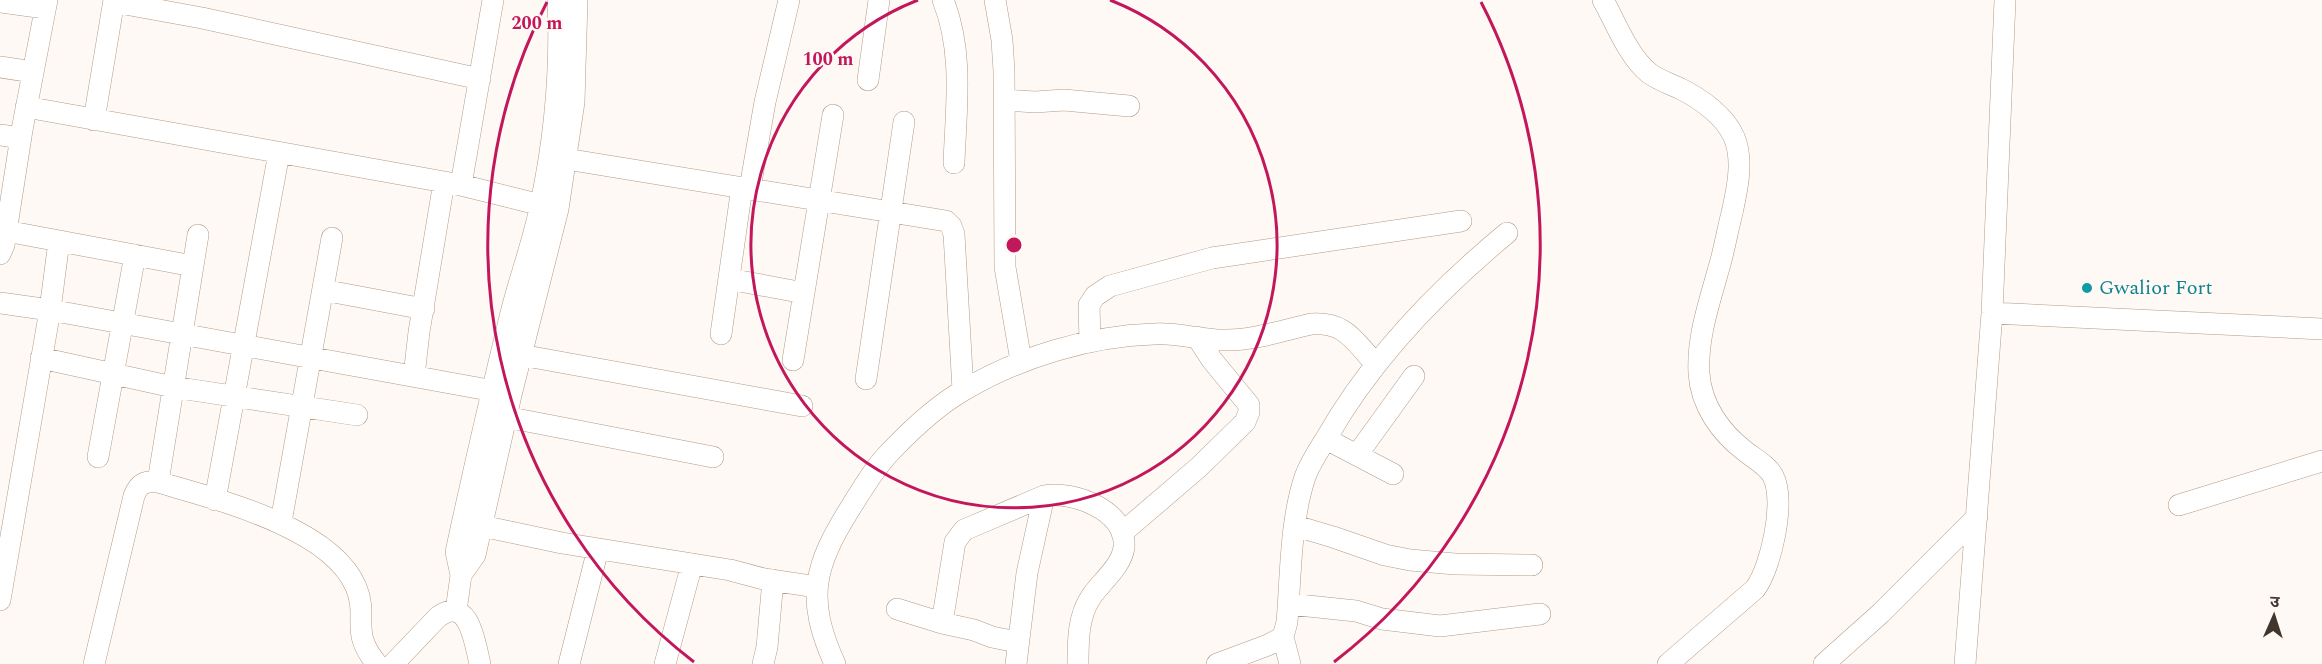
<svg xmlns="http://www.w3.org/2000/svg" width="2322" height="664" viewBox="0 0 2322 664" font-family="Spectral,'Noto Sans Devanagari',serif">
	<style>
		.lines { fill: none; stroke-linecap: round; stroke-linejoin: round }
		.minor-casing { stroke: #b39a86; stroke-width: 22 }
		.minor { stroke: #fff; stroke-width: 21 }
		.ring { fill: none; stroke: #c2185b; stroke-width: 3 }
		.culture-dot { fill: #0f9aa8; stroke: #fef9f5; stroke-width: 2 }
		.labels { text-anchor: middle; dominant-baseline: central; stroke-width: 5; stroke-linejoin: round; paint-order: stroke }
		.culture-label { font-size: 20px; fill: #0d838f; stroke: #fef9f5; text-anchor: start }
		.centre { fill: #c2185b; stroke: #fef9f5; stroke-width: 3 }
		.ring-label { font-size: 18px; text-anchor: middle; font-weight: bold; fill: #c2185b; stroke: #fef9f5; stroke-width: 5; stroke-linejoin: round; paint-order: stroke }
	</style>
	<rect width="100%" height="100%" fill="#fef9f5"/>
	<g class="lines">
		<g class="minor-casing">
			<path id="minor" d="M943,0C964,52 956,108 954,163
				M995,0L1002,40L1004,71L1005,267L1021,361
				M1603,0C1616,23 1628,56 1649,73C1658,80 1671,84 1681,89C1701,99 1725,116 1734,137C1744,160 1737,190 1732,213C1727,232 1724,252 1718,271C1709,304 1697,338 1699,373C1701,406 1721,433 1746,452C1755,459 1768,466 1773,476C1786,501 1771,568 1755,589L1668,664
				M0,2L45,8
				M114,2L202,18L480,79
				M0,67L33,72
				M868,80L879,0
				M1004,100L1035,102L1064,100L1129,106
				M26,107L461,185L553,208
				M94,120L114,0
				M0,135L21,138
				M566,159L946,221L951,226L954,234L963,390
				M461,185L493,0
				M750,188L765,102L789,0
				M6,231L193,266
				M0,254L4,245L22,130L47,0
				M729,279L804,293
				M323,290L424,309
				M0,303L50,310L505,393
				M1992,313L2322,329
				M721,334L742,187
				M1090,342L1089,305L1095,296L1110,286L1212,258L1461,221
				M521,355L802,406
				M41,358L173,387L357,415
				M793,360L833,115
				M414,376L419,332L444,182
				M866,379L904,122
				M506,417L713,457
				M1326,439L1393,474
				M1357,455L1414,376
				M98,457L135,255
				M158,482L198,235
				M215,500L279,153
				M2179,505L2322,461
				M281,522L332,238
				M482,526L562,543L730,570L764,579L817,587
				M1296,526L1333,537L1385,555L1410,560L1455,564L1532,565
				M1122,533L1199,467L1245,422L1249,412V405L1212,360L1197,337
				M461,575L475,555L511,395L558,209L574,102L577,0
				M0,600L50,310L59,241
				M1289,604L1356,611L1382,619L1440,626L1540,614
				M897,609L942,623L974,630L992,637L1017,642
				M456,611L461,575L456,552C473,473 491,395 510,317C519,279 534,241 541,203C555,137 561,68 558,0
				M942,623L955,542L964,530L1044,496C1073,490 1127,511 1124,547C1122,566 1101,582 1091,597C1078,616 1078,641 1078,664
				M1283,637L1290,664
				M94,664L134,496C139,483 145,481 158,482C215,499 331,527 356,587C369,618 349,631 377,664
				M393,664L438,617C469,594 475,643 480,664
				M569,664L598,549
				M665,664L692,564
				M763,664L767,647L773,580
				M835,664C805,598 814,566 851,507C863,488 875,467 891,451C912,429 938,405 964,390C1020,357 1089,336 1154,334C1178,332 1202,341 1227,340C1255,340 1284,330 1311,324C1346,322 1353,340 1375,363
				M1016,664L1027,573L1044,496
				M1217,664L1268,645L1283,637L1287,622C1291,575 1290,522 1305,477C1310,463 1319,450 1327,437C1372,358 1437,291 1507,233
				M1824,664L1881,613L1977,517
				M1965,664L1992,313L2005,0"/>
		</g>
		<use href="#minor" class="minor"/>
	</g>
	<g class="ring">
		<path d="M1110 0A263 263 0 1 1 918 0"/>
		<path d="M694 662A526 526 0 0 1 547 2M1481 2A526 526 0 0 1 1334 662"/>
	</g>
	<circle class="culture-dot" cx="2087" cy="288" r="6"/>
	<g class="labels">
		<g class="culture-label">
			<text x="2099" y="288">Gwalior Fort</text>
		</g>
	</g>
	<circle cx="1014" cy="245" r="9" class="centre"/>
	<g class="ring-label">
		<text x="537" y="29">200 m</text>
		<text x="828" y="65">100 m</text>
	</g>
	<g transform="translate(2274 616) rotate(3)" stroke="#fef9f5" stroke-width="4.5" paint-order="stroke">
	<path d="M0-4.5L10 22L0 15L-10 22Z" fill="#41362e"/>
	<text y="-9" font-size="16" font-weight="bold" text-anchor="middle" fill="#41362e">उ</text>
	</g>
</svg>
